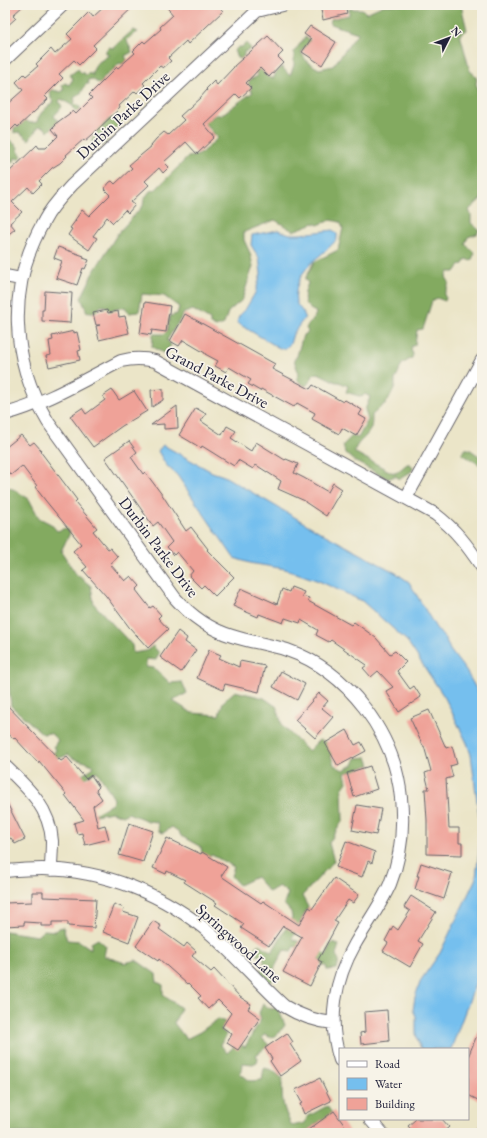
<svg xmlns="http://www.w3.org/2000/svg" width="487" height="1138" viewBox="0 0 487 1138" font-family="'EB Garamond',serif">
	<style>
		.forest { fill: #83aa60; stroke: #52664e }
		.water { fill: #75bfee; stroke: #4c7094 }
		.building { fill: #efa298 }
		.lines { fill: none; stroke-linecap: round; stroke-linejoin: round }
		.street-casing { stroke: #68666c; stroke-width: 14 }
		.street { stroke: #fff; stroke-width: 12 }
		.labels { text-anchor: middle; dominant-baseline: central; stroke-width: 3.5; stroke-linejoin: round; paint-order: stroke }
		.street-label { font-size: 16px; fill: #22223b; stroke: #f7f3e8 }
	</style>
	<rect width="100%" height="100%" fill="#f7f3e8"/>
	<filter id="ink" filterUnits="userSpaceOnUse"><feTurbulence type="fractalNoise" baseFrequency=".025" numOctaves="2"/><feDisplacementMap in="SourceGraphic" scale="8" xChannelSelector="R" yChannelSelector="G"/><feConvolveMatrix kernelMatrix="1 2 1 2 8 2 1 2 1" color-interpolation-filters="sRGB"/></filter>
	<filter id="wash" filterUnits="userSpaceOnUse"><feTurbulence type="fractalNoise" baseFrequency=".012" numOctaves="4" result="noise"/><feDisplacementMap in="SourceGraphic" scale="16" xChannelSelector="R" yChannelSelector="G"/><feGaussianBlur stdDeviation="0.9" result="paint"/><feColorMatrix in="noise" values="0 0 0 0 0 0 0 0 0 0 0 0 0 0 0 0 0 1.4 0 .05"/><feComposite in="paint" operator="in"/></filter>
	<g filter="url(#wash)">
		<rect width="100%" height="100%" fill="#ebe5c8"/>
		<path class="forest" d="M384,5H461L467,30L460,34L470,71L475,75L477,80L476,83L481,101H482V200L481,199L469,210L471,215V223L479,230L477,234L468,237L465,244L475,253L471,261L466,259L463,264L460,265L455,272H448L446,277L449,282L444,295L446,298L445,301L437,298L432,301L423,329L417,330L415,345L412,346L411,350L413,354L412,358L402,364L395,380V387L388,401L372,415C372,419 372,424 371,428C367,438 357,441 354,452L391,472L396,473L407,464H410L413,468L412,471L400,479L395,476L388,479L354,461L345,453L343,445L352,436L358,438L368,420L365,410L370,397L365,394L362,397L346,392L348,386L339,382H336L318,373L313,375L311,380L306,386L300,383L297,378L299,374L294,360L297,356L303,335L306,334L308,331L306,329C308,321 314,323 316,312C301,306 303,296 308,283L305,279L314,262L338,250L343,228L340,222L331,220L318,225L314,223L293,231L275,220L244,232V240L250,253L253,266L242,300L228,312L224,324L216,327L210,324V320L193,310L184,313L167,340L171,345L165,354L152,347L153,334H164L167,331L170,316L177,314L179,307L164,296L142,294L139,312L129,313L125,307L110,311L105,306H101L95,312H87L81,298L89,282L91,276L118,233L143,206L144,199L150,191L155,190L188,157L199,155L218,138L202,120L205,117L209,120L215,115H221L253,92L250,90L252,88L248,83L251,79L258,76L253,69L255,64L269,78H274L275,74L282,67L290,76L294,65V52L305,37L310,40L301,52L307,62L319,69L333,66L358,33L330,24L331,19L349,15V9H362L366,13Z
			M134,30L138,32L131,36L127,40C127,44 131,47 132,52L125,56L127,60L122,64L119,63L117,66L103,78L101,85L92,79L88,80L89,84H86L81,93L74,98L75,101L74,104L80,107V110L76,112L73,106L61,99L59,101L62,107L54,116L58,121L48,132L44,127L39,126L29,140L19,132L14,133V128L16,127L18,128L25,120L30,123L37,122C39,113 47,107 54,102L51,99L50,90H53L61,92L64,90L62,85L65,83L69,85L73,79L70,75L78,69L81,73H84L86,75L90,73L93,76V75L92,73L96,64L109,55L106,53V50L109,47L113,48L132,31Z
			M246,43L251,48L249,50L244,52V56L240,59L237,57L234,51L238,47H242Z
			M115,117L123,121L121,125C119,127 117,127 115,129C108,135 107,151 92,145C91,140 92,137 95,134L93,131L100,125H103L108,120Z
			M5,136L18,147V151L22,156L19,159L15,158L13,162H10L8,160L5,162Z
			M465,449H469L482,458V466L462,454Z
			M5,486L15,490L29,499L39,518L51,524L57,531L66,528L70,533L61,551L76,574L91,586L94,604L132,645L133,653L146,651L153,646L159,653L156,660L146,659V667L154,668L170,683L182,682L187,693L173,701L192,713L219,715L223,702L235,691L264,698L277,707L282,725L308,751L319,740L325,742L332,754L331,756L334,765L343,770L353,765L356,758L367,757L370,765L345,773L347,782L342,789L343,820L329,843L334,861L302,896L308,907L292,939L321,951L325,955L327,954L330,945L333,942L339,945L336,955L339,960L337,969L327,970L326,966L322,965V962L294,946L291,951L284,950L274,969L277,977L270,982L260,972L265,960L255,953V947L259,944L272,952L292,918L291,912L284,904L288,893L279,886L269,892L256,877L239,885L231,876L234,867L212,855L208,857L202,853L201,847L181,836L179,832L172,827L163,833L159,831L157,822L148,821L128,813L122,816L112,812L95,815L94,814L112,804L114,799L97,771L68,787L69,784L94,767C87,759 75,763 68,754C62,758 59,759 52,755L56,750L54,746L58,740L50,733L43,734L11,706L9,687L5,682Z
			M63,927L67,940L79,941L91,949V943L98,939L106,946L104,956L125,963L136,960L156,974L157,982L163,985V995L181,1008L174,1023L186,1039L200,1032L218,1019L225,1022L221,1030L227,1035L220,1044L227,1053L238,1043L245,1047L261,1019L259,1013L263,1004L271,1009L278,1008L285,1025C280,1032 277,1037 269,1037L265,1034L262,1038L269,1045L256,1055L258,1058L257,1062L253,1064L243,1063L240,1073L250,1081L262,1080L264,1068L272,1070L282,1078C282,1100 282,1107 292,1126L305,1123L307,1117L327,1106L332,1113L305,1132V1133H5V931L37,936L44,930L56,931L59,928Z"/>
		<path class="water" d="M278,230L290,234H301L333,230L337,234V239C322,257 305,262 297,286C296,291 295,297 296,302C298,308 304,311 305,317L293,334L290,344L286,348L281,349L237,323L239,316L245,310L255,293L261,274L259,258L251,245L252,235Z
			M163,445L212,472L224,476L320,532L396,573L409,582L436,628L446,640L450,650L466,671L482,699V966L451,1049H422L420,1047L416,1034V1016L413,1010L415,997L421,980L440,953L476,878L481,831L471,755L467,743L445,698L407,641L362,601L319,581L285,569L250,563L234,558L177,475L166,465L158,451Z"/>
		<g id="blocks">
			<path class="building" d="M5,5H24L13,15L16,18L5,28Z
				M106,5H135L93,45L96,48L79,65L74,60L59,74L63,78L45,96L48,99L18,127L16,125L5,136V106L23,90L16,82L24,74L26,76L38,66L36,64L51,49L55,54L72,39L67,34L89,12L93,17Z
				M165,5H218L223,11L188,44L186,41L168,58L171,61L163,68L160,66L143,83L145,85L137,93L135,91L119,106L120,108L92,135L85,141L84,139L66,155L67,156L60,163L52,168L39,181L42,184L33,193L28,187L12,202L22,212L10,223L15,229L5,237V176L37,145L39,148H46L58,136L52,129L56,125L55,124L73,111L76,114L92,98L89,95L117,67L118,68L135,53L133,51L143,41L145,43L161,29L160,27L173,15Z
				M320,5H345L347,14L323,20Z
				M310,26L336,42L322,65L302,52L311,39L304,34Z
				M268,36L283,52L278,57L283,62L269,77L260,68L246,83L251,88L240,98L236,94L204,124L215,137L197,154L186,142L164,162L169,167L163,173L159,168L145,181L149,185L131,202L135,205L128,213L125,210L113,223L107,217L93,236L97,238L89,250L68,235L72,229L70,228L76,220H75L82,210L89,216L110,195L104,189L110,182L112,181L115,184L132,168L129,165L152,146L151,145L156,139L164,132L168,135L184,120L180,116L200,98L207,90L206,89L214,81L217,85L234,67V66Z
				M58,247L84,256L83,258L89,260L85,269L83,268L77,285L56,278L62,261L54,258Z
				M45,291L72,293L70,323L42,321V310H44Z
				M145,302L170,306L166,332L152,330L151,335L140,333Z
				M107,310L108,313L118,311L119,317L125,316L129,333L99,340L96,326L100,325H96L93,313Z
				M185,314L275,364L272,369L310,389L313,385L343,402L345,400L362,410L359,415L366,419L356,436L342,428L339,434L312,419L315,413L297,403L294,407L261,389L260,391L248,384L251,380L229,367L226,372L215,366L218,361L205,354V353L183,340L179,346L170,341Z
				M74,331V333L77,332L81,350L78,351L80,360L49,367L46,356L51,355L49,341L53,340L52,336Z
				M163,389V400L152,407L151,390Z
				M112,390L119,400L134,391L147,411L122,426L93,447L70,416L82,408L86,414L105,400L103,396Z
				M177,406L178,428L164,429V424L151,425Z
				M196,408L206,414L201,421L222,435L227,426L236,431L231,438L251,451L256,442L285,460L286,459L298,464L294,473L304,478L328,492L333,483L342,489L326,516L305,502V501L278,489L281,481L256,465L253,469L238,460L234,466L202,446L201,448L179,435Z
				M21,435L30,445L34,442L41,450L40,451L77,500L75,502L97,528L93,531L108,549L110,548L118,557L110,564L125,581L131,576L140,586L136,590L150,608L153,606L161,615L158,618L168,629L148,648L129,627L106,596L83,570L87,567L73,551L81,544L45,500L35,487L37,486L22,466L11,475L5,468V448Z
				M129,441L137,452L131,457L143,474L145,472L163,496L186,531L191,527L208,549L207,550L234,577L215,596L204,585L201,588L189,576L193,571L177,552L174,555L167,547L172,542L158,522L153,526L105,458Z
				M291,587L304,592L302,596L309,598L308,601L351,625L354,622L376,638L390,654L395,651L406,662L397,671L410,689L414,686L421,697L399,712L386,691L393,687L378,671L371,677L363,668L367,665L331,640L329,642L316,635L318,630L301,620L300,623L285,618L283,623L259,614L258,617L233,606L241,588L277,604L282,589L289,592Z
				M178,631L187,638L185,642L196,650L181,672L160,657Z
				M209,650L221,655L219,658L239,667L240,661L265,666L259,692L225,684L223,690L197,678Z
				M281,671L305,684L297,700L273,687Z
				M319,693L328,701L322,708L333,717L315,738L295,720Z
				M5,703L61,761L67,757L86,779L91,775L99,787L96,790L102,799L93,806L98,827L105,825L109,839L85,845L82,833L77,834L74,823L84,820L65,795L66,794L39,761L38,763L15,738L14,739L5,731Z
				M429,710L446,748L452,746L457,764L450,766L453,777L446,779L449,828H459V843H462V855L427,854V820L425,789H429L425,773L431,771L424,746H423L410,718Z
				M347,730L355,745L361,742L366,751L338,766L325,743Z
				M370,766L377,789L354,797L347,773Z
				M5,799L25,839L15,844L11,838L5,841Z
				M357,805L381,809L376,835L352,830Z
				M129,823L153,831L143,862L119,855Z
				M167,838L201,854L202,852L227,867L221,876L261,903L263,901L299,925L309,907L312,909L334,878L359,895L353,903L348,900L334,921L338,923L318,960L322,962L310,986L283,972L302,937L283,926L269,946L241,928L244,924L215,905L217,903L184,882L185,880L167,871L166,874L153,868Z
				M346,841L375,852L372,863L368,861L362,877L336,867Z
				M421,863L452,873L444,899L415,889L419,876H417Z
				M32,892H43V897L96,899L94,928L68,926V922H52V926H41V923L24,922V925L5,926V903L32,902Z
				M411,896L436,912L418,941L423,944L410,967L383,951L388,943L385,941L393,926L398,930L410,911L404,907Z
				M114,904L124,908L123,912L138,917L129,942L103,932Z
				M153,921L161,926L159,929L184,947L187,943L196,951L192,956L211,972L214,969L240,997L251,1004L248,1009L260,1018L238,1050L227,1043L232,1034L222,1027L231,1013L218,1000L208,1009L198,998L201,996L188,983L187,984L159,959L158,961L136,946Z
				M387,1010L389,1041L361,1044L360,1033L365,1032L364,1012Z
				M482,1023V1093L478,1100L468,1095V1057Z
				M287,1033L293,1042L290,1044L301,1061L280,1076L270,1061L272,1059L265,1048Z
				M320,1078L331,1101L304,1114L300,1104L302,1103L295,1090Z
				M334,1111L350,1133H304Z
				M416,1119H442L449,1127L442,1133H414L408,1126Z"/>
		</g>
	</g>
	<g filter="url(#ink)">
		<use href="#blocks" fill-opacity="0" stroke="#68666c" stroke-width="1"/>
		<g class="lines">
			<g class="street-casing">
				<path id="street" d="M282,5L257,11L72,185C62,196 51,207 44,221C7,286 10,358 48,422L175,598C191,616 209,629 232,636C250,642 269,644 287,650C348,671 395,734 401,798C404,826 401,857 390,884C381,905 367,923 355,944C335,979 327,1020 340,1060
					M5,60L63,5
					M5,276L21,279
					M5,414C44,404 84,380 121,361C133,358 143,358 155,361L435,514C456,530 467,545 482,567
					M406,498L482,360
					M5,766C28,788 50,808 52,841C52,851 51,861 51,870
					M5,871C17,870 29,869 42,869C104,870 165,894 212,935C237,957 259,983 284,1006C300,1016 315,1021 333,1023
					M370,1119L382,1133
					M480,1133L482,1132"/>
			</g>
			<use href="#street" class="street"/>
		</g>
	</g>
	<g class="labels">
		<g class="street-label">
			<text transform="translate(123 115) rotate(-43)">Durbin Parke Drive</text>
			<text transform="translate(217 377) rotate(28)">Grand Parke Drive</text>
			<text transform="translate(159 547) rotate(53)">Durbin Parke Drive</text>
			<text transform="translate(239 943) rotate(42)">Springwood Lane</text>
		</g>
	</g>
	<rect width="487" height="1138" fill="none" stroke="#f7f3e8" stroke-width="20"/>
	<rect x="339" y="1048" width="130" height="72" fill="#f7f3e8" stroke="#a29fa3"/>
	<rect x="347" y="1061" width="20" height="6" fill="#ffffff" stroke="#a29fa3"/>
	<text x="375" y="1068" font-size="12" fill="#22223b">Road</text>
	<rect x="347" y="1078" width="20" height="12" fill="#75bfee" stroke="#a29fa3"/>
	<text x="375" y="1088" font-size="12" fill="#22223b">Water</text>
	<rect x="347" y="1098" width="20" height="12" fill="#efa298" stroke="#a29fa3"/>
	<text x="375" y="1108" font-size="12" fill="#22223b">Building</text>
	<g transform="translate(449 38) rotate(48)" stroke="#f7f3e8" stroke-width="3" paint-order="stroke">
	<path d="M0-3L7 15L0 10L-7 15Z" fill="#22223b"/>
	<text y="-6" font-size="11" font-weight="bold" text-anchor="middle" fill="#22223b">N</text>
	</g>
</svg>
